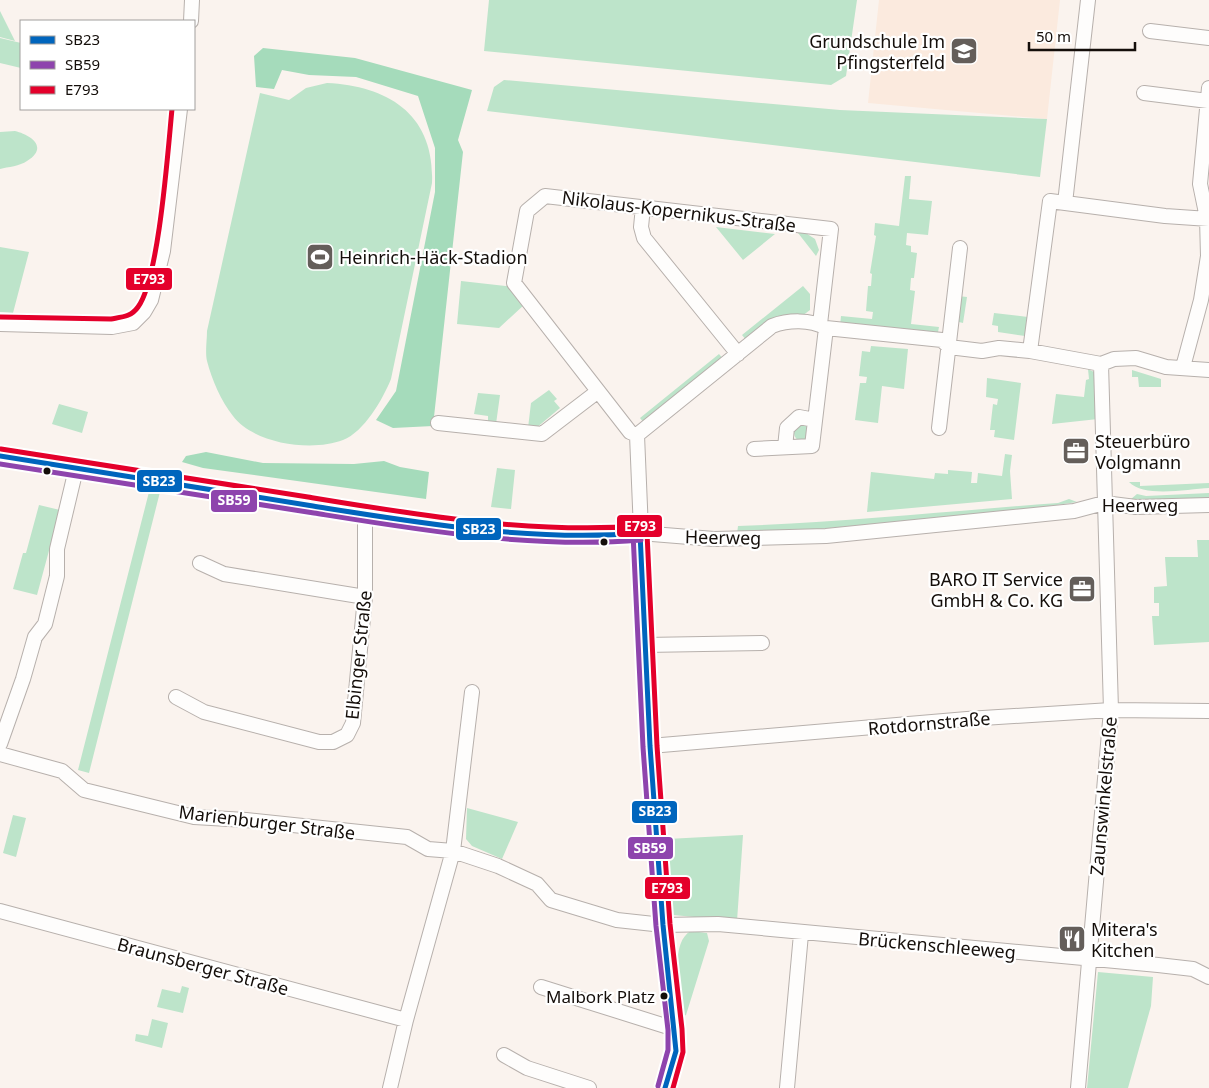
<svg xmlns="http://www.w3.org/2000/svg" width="1209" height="1088" viewBox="0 0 1209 1088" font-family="'Noto Sans',sans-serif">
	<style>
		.built { fill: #fbeade }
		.green { fill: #bde4ca }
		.forest { fill: #a5dbbb }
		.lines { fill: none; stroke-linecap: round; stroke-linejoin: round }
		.street-casing { stroke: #b7b0ac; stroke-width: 16 }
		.street { stroke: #fefdfc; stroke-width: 14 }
		.bus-1-casing { stroke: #fff; stroke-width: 9 }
		.bus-2-casing { stroke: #fff; stroke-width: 9 }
		.bus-3-casing { stroke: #fff; stroke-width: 9 }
		.bus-1 { stroke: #0065bd; stroke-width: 5 }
		.bus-2 { stroke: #8e44ad; stroke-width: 5 }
		.bus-3 { stroke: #e4002b; stroke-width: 5 }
		.bus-dot { fill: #140e0a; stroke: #fff; stroke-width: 2 }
		.labels { text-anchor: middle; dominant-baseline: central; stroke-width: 4.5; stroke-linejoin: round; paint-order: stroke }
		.bus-label { font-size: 17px; fill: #140e0a; stroke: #fff; text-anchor: end }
		.poi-label { font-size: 18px; fill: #140e0a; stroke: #fff; text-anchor: start }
		.street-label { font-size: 18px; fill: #140e0a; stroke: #fff }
		.line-badge { stroke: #fff; stroke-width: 2 }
		.badge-label { font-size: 14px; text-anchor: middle; font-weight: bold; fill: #fff }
	</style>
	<rect width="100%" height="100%" fill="#faf3ee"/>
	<path class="built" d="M879,0H1060L1047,119L868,103Z"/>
	<path class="green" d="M489,0H857L846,76L831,85L484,51Z
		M0,11L15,41L0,37Z
		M0,38L21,43V68L0,63Z
		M504,80L840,110L1047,119L1040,177L487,111L494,87Z
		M327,83C389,86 435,115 432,183L391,379C383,399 364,432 343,440C312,452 254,444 233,416C221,401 212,380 207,361C205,352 207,340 207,331L260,93L289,100L306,88Z
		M15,131C31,135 49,147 27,161C20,166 8,167 0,169V132Z
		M905,176H911L909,199L932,201L928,235L907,233L906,245L911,246V252L917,253L914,278H911L910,290L915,291L911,324L939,327L938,332L888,327L887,331L840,326L841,316L872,319L873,312L866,311L868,286H871L872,274L870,273L876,236L874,235L875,223L899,226Z
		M716,227L775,234L743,260Z
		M801,230L815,239L819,250L816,256L798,233Z
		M0,247L29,252L13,313L0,312Z
		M461,281L514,287L525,304L499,328L457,324Z
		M803,286L810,294V310L802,316L775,318L747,341L742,335Z
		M958,296L967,297L963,323L955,321Z
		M994,313L1028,317L1025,336L998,332V326L992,325Z
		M871,346L908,349L904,389L882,386L878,423L855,420L860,383H866L867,377L859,376L862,351L870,352Z
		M719,354L724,360L644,423L640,418Z
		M1088,369L1094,372L1096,376L1098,419L1052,424L1056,394L1084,397L1086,380L1089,379Z
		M1132,370L1161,379V387H1139L1138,377H1132Z
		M987,378L1021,383L1014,440L994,437L995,430H990L993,404L997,405L998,399L986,397Z
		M549,390L557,399L554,401L560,408L535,429L528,428L531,403Z
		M478,393L500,395L496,424L488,422V416L474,414Z
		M59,404L88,412L82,433L52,424Z
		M794 433a8 8 0 1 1 16 0a8 8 0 1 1-16 0Z
		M1005,454L1012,455L1010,471L1012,499L867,512L871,472L934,479L935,473L948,474V470L972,472L971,483H977L978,473L1002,476Z
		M497,468L515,470L511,509L491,507Z
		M1129,482H1140V486L1209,483V488C1188,489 1144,498 1129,482Z
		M149,492H160L89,773L78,770Z
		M1209,493V498L1142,501L1131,499L1137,494L1146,496Z
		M1069,499L1077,502L1016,511L786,532L737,534L738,526C845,522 951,511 1058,503Z
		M39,505L60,510L37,595L13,589L23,553H26Z
		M1197,540H1209V642L1154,645L1152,616H1159V603H1154V587L1167,586L1165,557H1198Z
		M467,808L518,822L502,859L472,846L466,839Z
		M13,815L26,818L16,857L3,853Z
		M743,835L737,921L673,915L667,839Z
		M691,931L707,933L709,941L686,1015L684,1016C681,994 668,943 691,931Z
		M1098,972L1153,977L1151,1006L1128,1088H1087Z
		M182,986L189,988L183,1013L157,1007L162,989L180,993Z
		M152,1019L168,1023L162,1048L135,1041L136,1034L148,1036Z"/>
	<path class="forest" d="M263,48L355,58L472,90L458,140L463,152L433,426L393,428L376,420L396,391L435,192V148L418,96L356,77L309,75L282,70L274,89L256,87L254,56Z
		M206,452L263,463L354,464L384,461L400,467L429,472L426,499L203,468L182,462L186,456Z"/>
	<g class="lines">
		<g class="street-casing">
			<path id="street" d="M191,21L192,0
				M1150,31L1209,38
				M1144,93L1208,101
				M1065,203L1088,0
				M643,207L641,227L644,238L738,354
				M0,324L112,327L133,323L144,312L151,300L163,251L180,109
				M1030,351L1050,201L1165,216L1209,219
				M1183,367L1201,300L1208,256L1207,218L1200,184L1209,88
				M438,423L542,434L597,392
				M939,428L960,248
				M637,435L630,432L514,283L527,211L545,196L831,229L820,324
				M785,447L787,428L799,417L815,420
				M754,449L812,446L826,328
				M0,456L365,514L492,530L604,536L640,533L714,539L826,536L1074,511L1104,503L1136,507L1209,505
				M200,563L224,574L365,597
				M645,645L762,643
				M176,697L204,712L319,742H333L347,735L353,723L365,597V514
				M0,744L23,679L35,637L45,624L57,576V549L76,469
				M650,746L967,719L1111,710L1209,711
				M0,754L62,771L84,790L194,817L246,820L407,837L428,849L453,851L498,866L537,884L551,900L617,920L663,925L718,924L1158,965L1193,969L1209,977
				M0,911L406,1020L453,851L472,692
				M541,987L675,1029
				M504,1055L527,1068L589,1088
				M390,1088L406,1020
				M665,1088L676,1051L675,1029L663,925L650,746L637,435L772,326C788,320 810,319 826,328L942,340L949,347L982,351L999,348L1030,351L1101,364L1114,359L1136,358L1166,367L1209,370
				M787,1088L801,934
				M1078,1088L1111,710L1101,364"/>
		</g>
		<use href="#street" class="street"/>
		<g class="bus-1-casing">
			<path id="bus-1" d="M0,456C104,473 209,489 313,506C420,523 532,542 640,533
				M640,533L650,746L663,925L676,1051L665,1088"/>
		</g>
		<g class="bus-2-casing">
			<path id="bus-2" d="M0,464C105,480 209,497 314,513C420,530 532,549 641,540
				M633,533L643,747L656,926L668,1030V1050L658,1086"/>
		</g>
		<g class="bus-3-casing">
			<path id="bus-3" d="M0,317L111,319C122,317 131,317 138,307C159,279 168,149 172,109
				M1,449C104,465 206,481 308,497C417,515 530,534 640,526L645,527L647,533L657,746L670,924L682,1029L683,1052L673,1088"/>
		</g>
		<use href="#bus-1" class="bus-1"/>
		<use href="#bus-2" class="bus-2"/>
		<use href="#bus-3" class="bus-3"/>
	</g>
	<defs>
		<g id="school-square" transform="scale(1.4375)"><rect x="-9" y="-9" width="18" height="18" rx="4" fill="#645e5a" stroke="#fff"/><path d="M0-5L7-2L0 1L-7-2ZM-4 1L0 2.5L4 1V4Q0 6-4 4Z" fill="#fff"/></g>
		<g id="stadium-square" transform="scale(1.4375)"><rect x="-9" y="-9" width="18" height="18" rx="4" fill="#645e5a" stroke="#fff"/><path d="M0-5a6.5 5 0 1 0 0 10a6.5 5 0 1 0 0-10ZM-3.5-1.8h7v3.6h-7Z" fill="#fff"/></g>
		<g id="office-square" transform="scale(1.4375)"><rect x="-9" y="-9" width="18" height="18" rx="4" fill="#645e5a" stroke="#fff"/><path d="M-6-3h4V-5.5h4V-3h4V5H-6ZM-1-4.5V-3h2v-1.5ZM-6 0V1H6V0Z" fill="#fff"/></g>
		<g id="restaurant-square" transform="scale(1.4375)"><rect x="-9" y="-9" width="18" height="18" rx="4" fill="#645e5a" stroke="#fff"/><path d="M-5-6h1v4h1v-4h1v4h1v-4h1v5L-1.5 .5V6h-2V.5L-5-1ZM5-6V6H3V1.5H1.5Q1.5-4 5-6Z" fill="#fff"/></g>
	</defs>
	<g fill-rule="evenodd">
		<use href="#school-square" x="964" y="51"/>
		<use href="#stadium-square" x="320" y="257"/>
		<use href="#office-square" x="1076" y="451"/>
		<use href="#office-square" x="1082" y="589"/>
		<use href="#restaurant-square" x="1072" y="939"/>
	</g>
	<g class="bus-dot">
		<circle cx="47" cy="471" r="4.5"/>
		<circle cx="604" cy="542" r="4.5"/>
		<circle cx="664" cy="996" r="4.5"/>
	</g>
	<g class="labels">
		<g class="bus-label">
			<text x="655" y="996">Malbork Platz</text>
		</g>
		<g class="poi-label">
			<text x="945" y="41" text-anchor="end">Grundschule Im<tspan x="945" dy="21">Pfingsterfeld</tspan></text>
			<text x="339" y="257">Heinrich-Häck-Stadion</text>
			<text x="1095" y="441">Steuerbüro<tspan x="1095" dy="21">Volgmann</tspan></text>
			<text x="1063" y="579" text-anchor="end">BARO IT Service<tspan x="1063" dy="21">GmbH &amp; Co. KG</tspan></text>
			<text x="1091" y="929">Mitera's<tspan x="1091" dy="21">Kitchen</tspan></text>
		</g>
		<g class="street-label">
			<text transform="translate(679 211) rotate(7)">Nikolaus-Kopernikus-Straße</text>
			<text x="1140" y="505">Heerweg</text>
			<text transform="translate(723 537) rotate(1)">Heerweg</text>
			<text transform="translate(358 655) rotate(-84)">Elbinger Straße</text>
			<text transform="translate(929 723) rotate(-5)">Rotdornstraße</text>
			<text transform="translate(1103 796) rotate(-85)">Zaunswinkelstraße</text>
			<text transform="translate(267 822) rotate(7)">Marienburger Straße</text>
			<text transform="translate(937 945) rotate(5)">Brückenschleeweg</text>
			<text transform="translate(203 966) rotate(15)">Braunsberger Straße</text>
		</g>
	</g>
	<g class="line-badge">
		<rect x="125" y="267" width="48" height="24" rx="5" fill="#e4002b"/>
		<rect x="136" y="469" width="47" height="24" rx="5" fill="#0065bd"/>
		<rect x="210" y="489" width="48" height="24" rx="5" fill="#8e44ad"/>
		<rect x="616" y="514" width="47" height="24" rx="5" fill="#e4002b"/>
		<rect x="455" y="517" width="47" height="24" rx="5" fill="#0065bd"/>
		<rect x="631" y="800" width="47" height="24" rx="5" fill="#0065bd"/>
		<rect x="627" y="836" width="47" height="24" rx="5" fill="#8e44ad"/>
		<rect x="644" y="876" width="47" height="24" rx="5" fill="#e4002b"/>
	</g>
	<g class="badge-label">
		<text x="149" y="284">E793</text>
		<text x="159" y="486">SB23</text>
		<text x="234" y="505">SB59</text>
		<text x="640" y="531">E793</text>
		<text x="479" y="534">SB23</text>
		<text x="655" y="816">SB23</text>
		<text x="650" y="853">SB59</text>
		<text x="667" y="893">E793</text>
	</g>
	<rect x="20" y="20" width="175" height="90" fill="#ffffff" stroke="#a19f9d"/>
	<rect x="30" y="36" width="25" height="8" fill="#0065bd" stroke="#a19f9d"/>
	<text x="65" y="45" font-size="15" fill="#140e0a">SB23</text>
	<rect x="30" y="61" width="25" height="8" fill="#8e44ad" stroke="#a19f9d"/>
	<text x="65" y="70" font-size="15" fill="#140e0a">SB59</text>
	<rect x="30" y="86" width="25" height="8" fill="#e4002b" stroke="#a19f9d"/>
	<text x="65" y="95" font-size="15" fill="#140e0a">E793</text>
	<path d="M1029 42v8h106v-8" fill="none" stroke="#140e0a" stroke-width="2.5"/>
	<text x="1036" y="42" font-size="15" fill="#140e0a" stroke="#ffffff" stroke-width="4" paint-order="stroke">50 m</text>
</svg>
